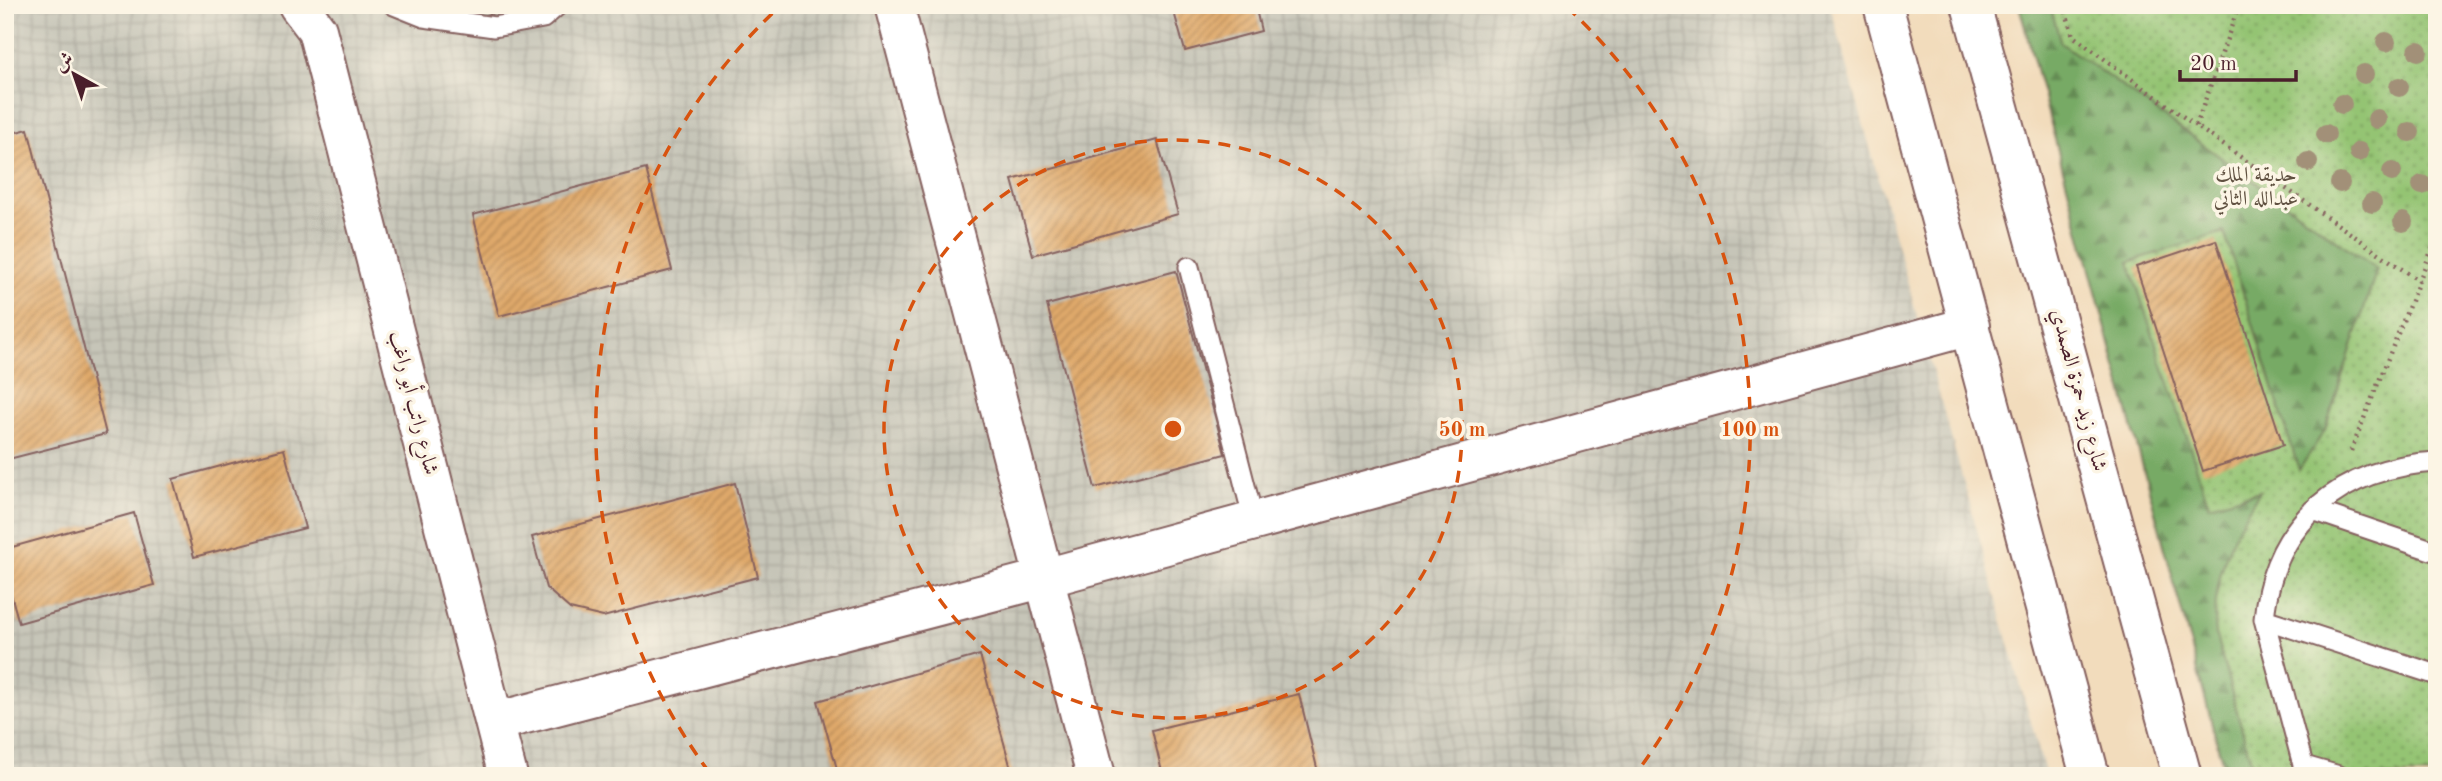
<svg xmlns="http://www.w3.org/2000/svg" width="2442" height="781" viewBox="0 0 2442 781" font-family="'Old Standard TT',Amiri,serif">
	<style>
		.industrial { fill: url(#industrial-grid) }
		.grass { fill: url(#grass-dots); stroke: #6f724f; stroke-width: 2 }
		.forest { fill: url(#forest-firs); stroke: #606448; stroke-width: 2 }
		.building { fill: url(#building-hatch) }
		.lines { fill: none; stroke-linecap: round; stroke-linejoin: round }
		.service-casing { stroke: #85615e; stroke-width: 23 }
		.minor-casing { stroke: #85615e; stroke-width: 42 }
		.tertiary-casing { stroke: #85615e; stroke-width: 42 }
		.path { stroke: #85615e; stroke-width: 4.5; stroke-dasharray: 2 5; stroke-linecap: butt }
		.service { stroke: #fff; stroke-width: 19 }
		.minor { stroke: #fff; stroke-width: 38 }
		.tertiary { stroke: #fff; stroke-width: 38 }
		.tree { fill: #a29078 }
		.ring { fill: none; stroke: #d8530f; stroke-width: 3.5; stroke-dasharray: 12 9 }
		.labels { text-anchor: middle; dominant-baseline: central; stroke-width: 7; stroke-linejoin: round; paint-order: stroke }
		.park-label { font-size: 21px; fill: #605141; stroke: #fcf5e5 }
		.street-label { font-size: 21px; fill: #4a1f2b; stroke: #fcf5e5 }
		.centre { fill: #d8530f; stroke: #fcf5e5; stroke-width: 3.5 }
		.ring-label { font-size: 21px; text-anchor: middle; font-weight: bold; fill: #d8530f; stroke: #fcf5e5; stroke-width: 7; stroke-linejoin: round; paint-order: stroke }
	</style>
	<defs>
		<pattern id="industrial-grid" width="8" height="8" patternUnits="userSpaceOnUse" patternTransform="scale(1.75)"><rect width="8" height="8" fill="#c6c5b8"/><path d="M0 4h8M4 0v8" fill="none" stroke="#aca99e"/></pattern>
		<pattern id="grass-dots" width="8" height="8" patternUnits="userSpaceOnUse" patternTransform="scale(1.75)"><rect width="8" height="8" fill="#94c473"/><path d="M2 2h.1M6 6h.1" fill="none" stroke="#7b9f5f" stroke-width="1.8" stroke-linecap="round"/></pattern>
		<pattern id="forest-firs" width="22" height="20" patternUnits="userSpaceOnUse" patternTransform="scale(1.75)"><rect width="22" height="20" fill="#77aa65"/><path d="M5 1l3.5 6h-7zM16 11l3.5 6h-7z" fill="#648a53"/></pattern>
		<pattern id="building-hatch" width="6" height="6" patternUnits="userSpaceOnUse" patternTransform="scale(1.75)"><rect width="6" height="6" fill="#dfa96a"/><path d="M-1 1l2-2M0 6l6-6M5 7l2-2" fill="none" stroke="#b78957"/></pattern>
	</defs>
	<rect width="100%" height="100%" fill="#fcf5e5"/>
	<filter id="ink" filterUnits="userSpaceOnUse"><feTurbulence type="fractalNoise" baseFrequency=".0143" numOctaves="2"/><feDisplacementMap in="SourceGraphic" scale="14" xChannelSelector="R" yChannelSelector="G"/><feConvolveMatrix kernelMatrix="1 2 1 2 8 2 1 2 1" color-interpolation-filters="sRGB"/></filter>
	<filter id="wash" filterUnits="userSpaceOnUse"><feTurbulence type="fractalNoise" baseFrequency=".00686" numOctaves="4" result="noise"/><feDisplacementMap in="SourceGraphic" scale="28" xChannelSelector="R" yChannelSelector="G"/><feGaussianBlur stdDeviation="1.57" result="paint"/><feColorMatrix in="noise" values="0 0 0 0 0 0 0 0 0 0 0 0 0 0 0 0 0 1.4 0 .05"/><feComposite in="paint" operator="in"/></filter>
	<g filter="url(#wash)">
		<rect width="100%" height="100%" fill="#f2dcbc"/>
		<path class="industrial" d="M5,5H1830L2046,776H5Z"/>
		<path class="grass" d="M2019,5H2437V776H2226Z"/>
		<path class="forest" d="M2019,5H2050L2061,43L2377,269L2325,430L2299,470L2224,232L2129,262L2209,505L2260,491C2230,536 2211,580 2216,636L2255,776H2226Z"/>
		<g id="blocks">
			<path class="building" d="M467,5H521L522,6L470,19Z
				M1172,5H1255L1261,31L1185,51Z
				M28,129L106,434L5,460V135Z
				M1157,140L1178,214L1033,255L1012,180Z
				M646,169L672,270L499,316L473,215Z
				M2216,240L2283,445L2203,471L2136,267Z
				M1176,271L1225,454L1095,488L1047,305Z
				M284,449L305,528L194,557L173,479Z
				M735,483L758,577L603,617L570,609L546,588L532,537Z
				M134,513L154,585L19,623L5,573V549Z
				M980,655L1013,776H839L818,701Z
				M1299,694L1318,772L1302,776H1163L1152,730Z"/>
		</g>
	</g>
	<g filter="url(#ink)">
		<use href="#blocks" fill-opacity="0" stroke="#85615e" stroke-width="2"/>
		<g class="lines">
			<g class="service-casing">
				<path id="service" d="M394,5L424,17L494,27L543,18L558,5
					M1189,267L1254,521
					M2313,510L2437,552
					M2264,619L2437,675
					M2304,766L2339,776
					M2306,776L2264,619C2273,522 2341,467 2437,462"/>
			</g>
			<g class="minor-casing">
				<path id="minor" d="M894,5L1096,776
					M495,722L1045,578L1970,326"/>
			</g>
			<g class="tertiary-casing">
				<path id="tertiary" d="M298,5L317,30L508,776
					M1883,5L2090,776
					M1971,5L2182,776"/>
			</g>
			<path class="path" d="M2064,5L2073,36L2196,126L2419,281L2437,237
				M2196,126L2239,5
				M2351,451L2419,281"/>
			<use href="#service" class="service"/>
			<use href="#minor" class="minor"/>
			<use href="#tertiary" class="tertiary"/>
		</g>
		<g class="tree">
			<circle cx="2386" cy="42" r="10"/>
			<circle cx="2418" cy="51" r="10"/>
			<circle cx="2364" cy="74" r="10"/>
			<circle cx="2399" cy="87" r="10"/>
			<circle cx="2342" cy="104" r="10"/>
			<circle cx="2377" cy="119" r="10"/>
			<circle cx="2410" cy="132" r="10"/>
			<circle cx="2326" cy="134" r="10"/>
			<circle cx="2359" cy="152" r="10"/>
			<circle cx="2308" cy="162" r="10"/>
			<circle cx="2392" cy="172" r="10"/>
			<circle cx="2340" cy="183" r="10"/>
			<circle cx="2422" cy="185" r="10"/>
			<circle cx="2372" cy="203" r="10"/>
			<circle cx="2403" cy="222" r="10"/>
		</g>
	</g>
	<g class="ring">
		<circle cx="1173" cy="429" r="289"/>
		<path d="M709 772A577 577 0 0 1 779 7M1567 7A577 577 0 0 1 1637 772"/>
	</g>
	<g class="labels">
		<g class="park-label">
			<text x="2256" y="175">حديقة الملك<tspan x="2256" dy="24">عبدالله الثاني</tspan></text>
		</g>
		<g class="street-label">
			<text transform="translate(2078 390) rotate(75)">شارع زيد حمزة الصمدي</text>
			<text transform="translate(413 403) rotate(76)">شارع راتب أبو راغب</text>
		</g>
	</g>
	<circle cx="1173" cy="429" r="10" class="centre"/>
	<g class="ring-label">
		<text x="1462" y="436">50 m</text>
		<text x="1750" y="436">100 m</text>
	</g>
	<rect width="2442" height="781" fill="none" stroke="#fcf5e5" stroke-width="28"/>
	<g transform="translate(74 74) rotate(320)" stroke="#fcf5e5" stroke-width="5" paint-order="stroke">
	<path d="M0-5L12 26L0 18L-12 26Z" fill="#4a1f2b"/>
	<text y="-10" font-size="19" font-weight="bold" text-anchor="middle" fill="#4a1f2b">ش</text>
	</g>
	<path d="M2180 70v10h116v-10" fill="none" stroke="#4a1f2b" stroke-width="3.5"/>
	<text x="2190" y="70" font-size="21" fill="#4a1f2b" stroke="#fcf5e5" stroke-width="5" paint-order="stroke">20 m</text>
</svg>
